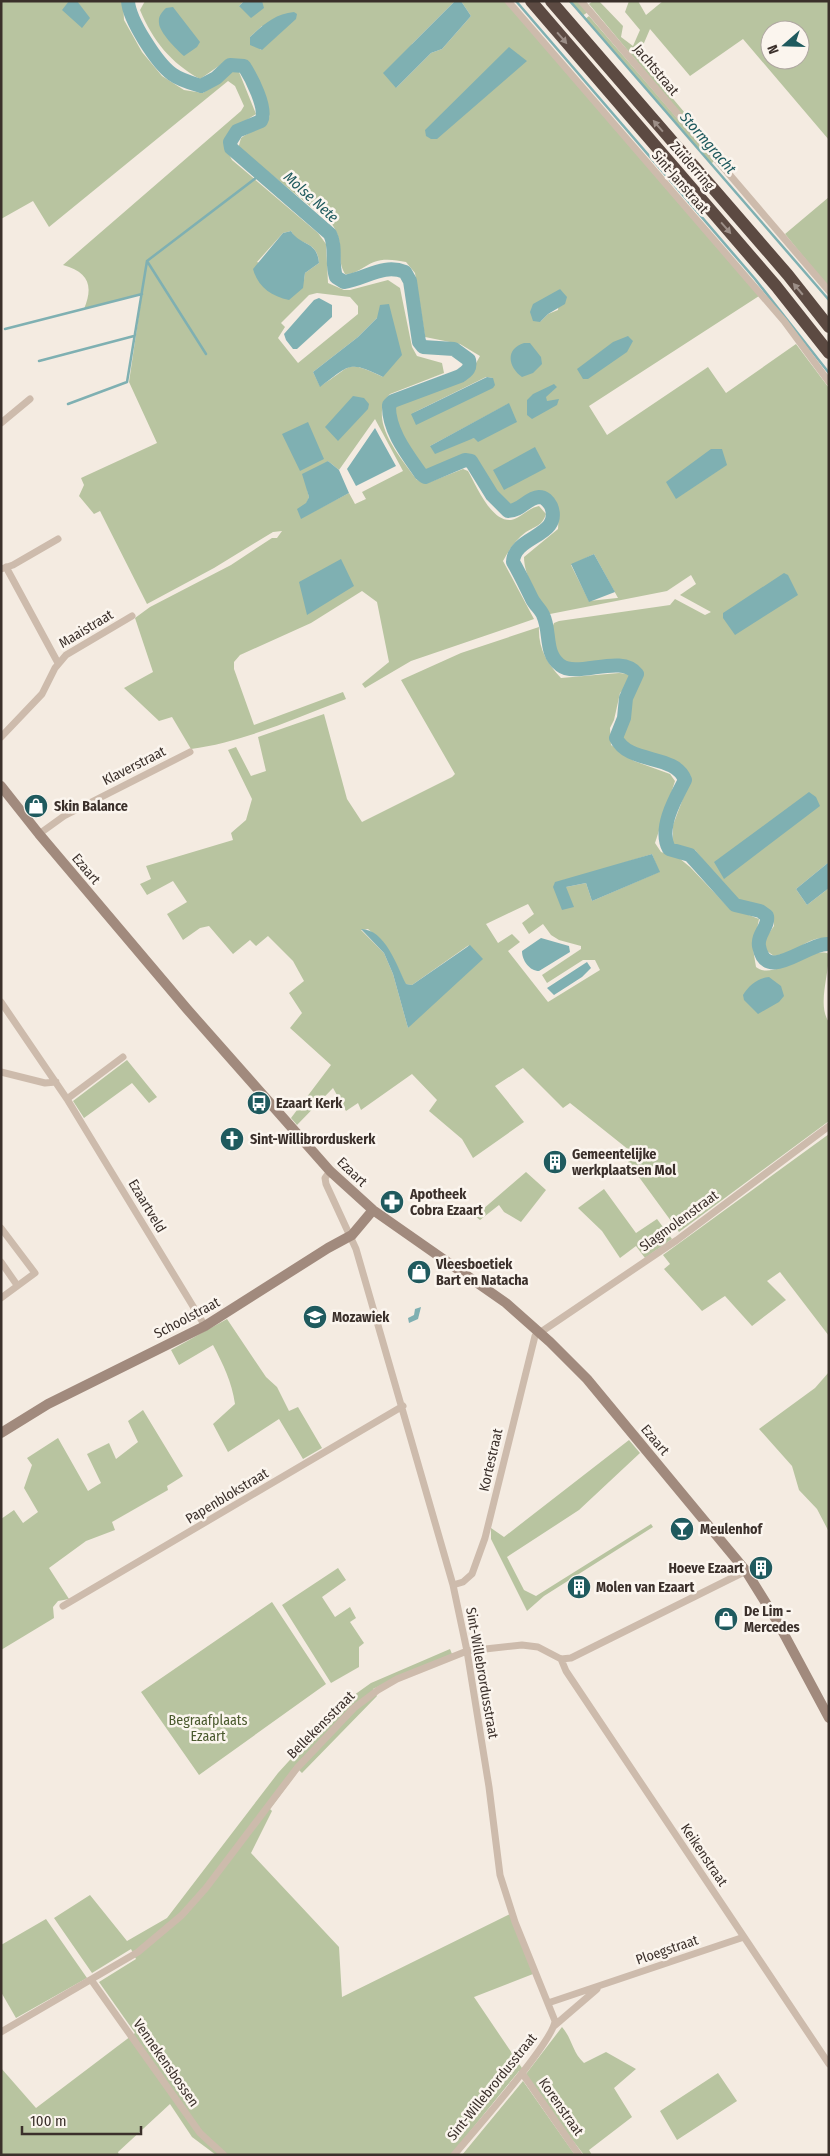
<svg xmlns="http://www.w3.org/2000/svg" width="830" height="2156" viewBox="0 0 830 2156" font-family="'Fira Sans Condensed',sans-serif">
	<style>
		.green { fill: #b8c4a0; fill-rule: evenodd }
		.water { fill: #7fb0b2 }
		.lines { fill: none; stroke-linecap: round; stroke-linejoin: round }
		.stream { stroke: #7fb0b2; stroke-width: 2.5 }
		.river { stroke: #7fb0b2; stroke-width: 14 }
		.street { stroke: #cdbbac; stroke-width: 7 }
		.secondary { stroke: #a18a7d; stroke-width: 10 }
		.highway { stroke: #5c4a42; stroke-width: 12 }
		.oneway { fill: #9c8e87 }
		.labels { text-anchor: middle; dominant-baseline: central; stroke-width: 5; stroke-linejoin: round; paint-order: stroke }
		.street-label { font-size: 14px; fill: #3b302b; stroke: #fbf5ee }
		.poi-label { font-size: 14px; font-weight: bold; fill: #3b302b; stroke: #fbf5ee; text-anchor: start }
		.park-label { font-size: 14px; fill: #4a5a2e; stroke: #fbf5ee }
		.water-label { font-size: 15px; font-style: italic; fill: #1f5a5e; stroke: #fbf5ee }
	</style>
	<rect width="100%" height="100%" fill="#f4ebe1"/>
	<path class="green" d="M1,1H123L124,20L142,52L162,76L184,90L203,93L230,72H239L256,114L231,130L224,145L232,160L318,233L326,244L328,283L344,290H350L388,280L400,288L412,347L417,356L442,363L444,373L390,394C366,419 401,458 417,480L430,482L463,469L468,471C476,485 491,522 511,520C521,518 528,508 539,506L546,514C542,526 536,526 526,532C516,539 509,550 503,561L534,619L411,661L365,688L362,684L389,662L377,602L362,591L311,623L240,655L234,662V669L254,725L343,692L346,699C296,718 244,742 191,749L172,717L159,721L124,688L153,672L135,618L150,607L231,565L272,538H277L282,531L273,532L214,568L147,604L100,511L94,514L79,496L84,485L81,478L157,443L129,382L142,294L84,309C94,285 88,272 63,265L241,111L244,106L235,86L228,81L49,227L33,201L1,219ZM291,231L297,240C310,244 318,248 319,263L305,273L304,280L257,262L283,233ZM317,293L350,297L358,306V314L298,363L278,338L285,327L281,323L309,295ZM377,318L383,377C343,358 353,367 320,386L313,372L358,337ZM375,419L403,471L362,492L366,499L355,504L349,493L301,518L309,497L307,489L328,461L339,470Z
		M145,1H244L239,6L262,3V1H455L412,44L396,88L431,53L442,49L471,16L461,1H506L759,296L589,406L607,435L708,367L726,393L796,344L829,388V862L796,889L807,905L829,888V941C816,934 806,944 794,950C788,953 781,954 774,956L767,951L763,942L774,926L773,913L739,900L730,893L695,850L677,847L673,843V825L691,777C678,754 645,756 625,743L622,737C629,721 628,717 631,702C633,693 644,680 640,671C637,666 632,664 627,662L568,666C551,659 547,638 554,623L559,621L670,605L675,599L705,615L711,612L680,595L696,584L691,575L667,591L550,614C538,599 524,576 524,557L558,529C559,510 561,502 543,491L516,507C487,499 492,476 475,457L464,456L424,473C414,458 386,420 397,403L470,374L480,356L460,344L425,337L415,273L406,262C396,260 384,258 374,262C364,266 355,275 345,274C335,257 346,245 332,224L256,162C248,159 241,157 238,149L241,138C249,132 265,128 269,118C271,110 257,74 251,68C245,61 235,60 226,61L200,79C171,63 153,41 140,10ZM262,26L281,32L261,50L250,37ZM560,289L558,310L548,314L540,322ZM486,377L493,378L411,414ZM509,404L474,438L430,446L508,404ZM594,554L618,598H617L589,601L571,565Z
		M568,1H578L588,12L582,16Z
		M593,1H599L623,26L621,37L633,46L640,30L625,12L629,1H638L646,15L663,1H829V140L743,39L690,76L650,29L638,57L721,156L718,159L589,4ZM770,30H800V60H770Z
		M589,16L714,161L711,164L585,19Z
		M829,197V288L785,234Z
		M539,627C538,648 547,663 561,678L619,673L629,674L631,678L629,684L620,693L614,720L610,728L611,745L634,761L670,774L675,781L655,843L661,852L679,858L690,867L728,907L759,919L753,949L756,967C774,982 810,945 829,954C829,974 817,1006 829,1022V1121L679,1232L628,1162L634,1154L570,1103L563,1108L523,1068L495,1086L524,1122L473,1158L462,1139L429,1111L437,1100L412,1074L361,1110L358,1103L346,1111L333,1088L297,1125L291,1118L331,1065L290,1028L302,1013L289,993L304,981L293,961L268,936L256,946L250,940L233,954L209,926L200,928L183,940L167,914L187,902L173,881L147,895L140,884L151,879L146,866L233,840L231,833L246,820L252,799L228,750L236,747L251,776L266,771L258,737L324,714L347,799L362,822L452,777L455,774L401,680L461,653ZM652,854L659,872L592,901L586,883L566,887L564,880L585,875ZM528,904L534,914L522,923L529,934L543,924L551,935L559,940L581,946V949L542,975L547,983L583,960H595L600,970L548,1002L508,951L520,942L512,934L498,943L486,924ZM368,929C387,944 396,962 405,984L412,985L469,945L408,1028L393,974L384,953L361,930Z
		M127,1060L157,1097L149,1103L132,1083L84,1118L73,1101Z
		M829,1134V1336L780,1272L767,1281L786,1300L752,1326L725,1296L702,1311L664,1269L670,1264L663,1255Z
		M526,1172L546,1190L521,1222L504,1212L499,1205L480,1220L475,1216Z
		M604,1189L636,1233L657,1219L672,1239L645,1258L636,1246L620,1258L602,1231L578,1208Z
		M227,1319L266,1377L277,1387L289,1411L298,1407L322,1448L303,1459L279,1419L228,1452L213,1424L235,1404C232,1382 223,1364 213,1345L179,1365L171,1350Z
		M829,1372V1532L817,1509L799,1490L792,1466L759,1429L815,1388Z
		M143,1410L183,1476L167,1486L168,1490L112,1522L115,1530L86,1541L49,1568L69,1599L58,1601L53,1607L54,1618L1,1650V1519L14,1510L23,1523L38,1512L24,1488L32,1465L27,1458L58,1438L88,1491L101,1483L87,1454L109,1443L116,1459L138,1442L128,1421Z
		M629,1440L640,1453L579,1510L507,1557L524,1590L536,1596L651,1524L653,1527L544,1596L527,1611L491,1539V1528L504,1537Z
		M338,1568L346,1580L322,1597L335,1617L350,1607L356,1618L350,1622L364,1643L359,1647V1667L331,1683L282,1605Z
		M272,1602L326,1684L199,1775L141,1692Z
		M450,1649L452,1654L410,1671L373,1689L377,1696L302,1773L299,1770L270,1809L272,1811L251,1853L339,1947L342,1997L510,1914L533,1974L474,1997L526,2074L562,2027C573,2040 572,2052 584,2063L606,2052L636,2069L614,2088L632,2117L589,2150L592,2155H584L519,2071L451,2155H216L192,2137L170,2104L118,2152L119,2155H1V2068L36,2108L135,2033L99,1982L136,1959L131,1949L92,1973L54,1918L90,1895L127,1941L167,1918L278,1773L340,1705L371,1683Z
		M46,1919L87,1978L16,2018L1,1992V1945Z
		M718,2073L737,2101L677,2140L660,2111Z
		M523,2081L575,2155H462Z"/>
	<path class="water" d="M69,1H77L90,18L82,28L62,10Z
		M244,1H262L264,8L251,18L239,6Z
		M455,1H461L471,16L442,49L431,53L396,88L383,73Z
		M173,7L200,42L197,47L184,56C177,50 159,32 159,23C158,16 162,12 166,8Z
		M294,12L297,14L296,19L262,50L250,45V37C264,24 275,14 294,12Z
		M509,47L527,61L437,139H431L426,136L425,130Z
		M291,231C301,247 317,240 319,263L305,273L303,288L289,300C271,296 258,287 253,269L283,233Z
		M560,289L567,297L565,304L548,314L540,322L533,321L530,312L533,304Z
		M319,298L332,305V317L297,349H293L286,340L284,334L314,300Z
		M389,304L402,355L383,377C348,360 350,365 320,387L313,372L358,337L377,318L380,305Z
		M628,336L633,341L627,352L588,379H583L577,369L613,342Z
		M524,343H530L541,357L542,364L533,373L522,377C508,367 505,349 524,343Z
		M487,377L493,378L495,385L493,388L416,425L411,414Z
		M554,384L557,387L546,397L547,401L559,399L557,405L532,419L527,415V400L533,394Z
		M353,396L364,398L369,404L368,409L338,441L325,427Z
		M509,403L517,422L478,442L474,438L435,454L430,446Z
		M308,422L324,459L300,471L282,434Z
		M375,428L396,466L356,486L347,469Z
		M535,447L546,468L504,490L493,470Z
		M711,449H722L727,465L676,499L666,482Z
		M328,461L339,470L349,493L301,519L297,509L306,503L309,497L302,474Z
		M594,554L615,592L589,602L571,564Z
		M341,559L354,586L307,615L299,582Z
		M784,573L788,575L798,595L735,635L723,618V613Z
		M809,792L816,797L820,806L724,879L714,862Z
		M652,854L660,872L592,901L586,883L566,887L574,907L562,910L553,887L555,882Z
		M829,862V888L807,905L796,889Z
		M361,929C385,929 397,966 406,984L412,985L470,945L483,959L408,1028L393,974L384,953Z
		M541,938L569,946L570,952L539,971C530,971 522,961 522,951Z
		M587,962L591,968L582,977L554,995L547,988Z
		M769,977L781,986L784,996L779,1002L758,1014L744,1000L743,995C749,985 758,978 769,977Z
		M421,1307L418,1319L409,1323L408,1318L414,1315L415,1309Z"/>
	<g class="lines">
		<path class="stream" d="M516,1L755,279L829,373
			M570,1L829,300
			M147,261L206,354
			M5,329L142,294
			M39,361L134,336
			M68,404L127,382L147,261L261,174"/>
		<path class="river" d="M128,1C129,20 157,63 172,74C180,80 191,83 201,86L216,78L230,65L244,66C251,77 268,109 261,121L237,131L230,142L231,148L330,234C337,248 331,262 336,277L344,282C366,279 383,263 405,272L410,281L419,342L423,347L454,349L469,360C471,369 467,371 460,376L393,401L389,405C388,430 407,454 421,474L425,477L465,460L471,461L492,495L508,511C521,511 527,498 539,497C545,497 548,501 551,506C563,537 514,535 513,562C520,574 526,587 532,599C535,605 541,610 543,615C551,631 544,653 560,665C577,679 621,653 637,674L626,698L624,718L616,738C629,765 675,753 685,780C675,799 658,829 669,849L690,855L735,905L760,911L767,916C769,927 757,934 759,946C766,985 807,942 829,944"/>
		<path class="street" d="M508,1L784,321L829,382
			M581,1L829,291
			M1,423L30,399
			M6,567L58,663
			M1,569L13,565L58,539
			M1,737L42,694L55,668L66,655L132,616
			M39,834L64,816L190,752
			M1,1002L67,1099L205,1326
			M1,1072L45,1083L56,1082
			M67,1099L123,1057
			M330,1171L325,1178L326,1184L356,1249L453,1585L467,1651L489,1787L500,1875L515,1922L555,2021C553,2042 472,2133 454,2155
			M1,1228L35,1273L1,1298
			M1,1262L17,1285
			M453,1585L463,1582L472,1574L485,1538L535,1336L677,1240L829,1126
			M63,1606L403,1406
			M561,1659L566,1671L829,2064
			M92,1981L200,2133L224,2155
			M548,2003L744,1937
			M554,2026L597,1989
			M1,2032L138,1952L182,1915L206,1888L297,1768L354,1708L378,1690L397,1679L467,1651L522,1645L538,1647L561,1659L571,1658L746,1571
			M522,2073L579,2155"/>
		<path class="secondary" d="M1,786L39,834L187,1009L330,1171L373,1210L506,1303L550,1342L587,1379L746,1571L777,1621L829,1718
			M1,1433L48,1404L205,1326L328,1248L352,1235L373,1210"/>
		<path class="highway" d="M531,1L776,286L829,353
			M551,1L788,275L829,327"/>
	</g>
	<defs><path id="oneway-solid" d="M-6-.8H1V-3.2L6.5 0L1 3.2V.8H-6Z" transform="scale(1.25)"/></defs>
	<g class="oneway">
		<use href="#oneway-solid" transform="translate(562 38) rotate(49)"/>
		<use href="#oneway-solid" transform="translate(658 126) rotate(-131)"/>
		<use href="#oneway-solid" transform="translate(726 228) rotate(49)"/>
		<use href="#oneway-solid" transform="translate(798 289) rotate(-130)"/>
	</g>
	<defs>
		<g id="shop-disc" transform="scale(1.25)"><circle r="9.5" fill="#1f5a5e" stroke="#fbf5ee"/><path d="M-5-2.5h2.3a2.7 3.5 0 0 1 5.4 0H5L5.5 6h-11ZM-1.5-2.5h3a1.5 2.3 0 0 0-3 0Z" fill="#fff"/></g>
		<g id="bus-disc" transform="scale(1.25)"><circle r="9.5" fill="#1f5a5e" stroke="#fbf5ee"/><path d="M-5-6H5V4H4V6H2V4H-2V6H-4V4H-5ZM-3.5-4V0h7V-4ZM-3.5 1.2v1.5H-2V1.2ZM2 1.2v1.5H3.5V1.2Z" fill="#fff"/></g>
		<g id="church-disc" transform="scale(1.25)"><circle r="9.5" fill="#1f5a5e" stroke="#fbf5ee"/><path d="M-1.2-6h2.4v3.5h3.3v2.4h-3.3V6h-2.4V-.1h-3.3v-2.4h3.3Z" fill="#fff"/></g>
		<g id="building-disc" transform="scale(1.25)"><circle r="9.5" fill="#1f5a5e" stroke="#fbf5ee"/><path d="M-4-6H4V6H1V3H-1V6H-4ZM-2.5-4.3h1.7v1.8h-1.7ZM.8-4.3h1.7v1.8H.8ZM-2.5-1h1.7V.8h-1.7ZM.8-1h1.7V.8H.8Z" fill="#fff"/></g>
		<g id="pharmacy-disc" transform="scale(1.25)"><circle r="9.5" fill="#1f5a5e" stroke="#fbf5ee"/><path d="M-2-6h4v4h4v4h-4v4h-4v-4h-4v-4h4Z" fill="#fff"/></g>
		<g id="school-disc" transform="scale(1.25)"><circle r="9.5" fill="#1f5a5e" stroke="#fbf5ee"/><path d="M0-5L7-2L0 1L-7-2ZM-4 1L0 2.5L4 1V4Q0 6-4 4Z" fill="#fff"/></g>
		<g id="bar-disc" transform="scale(1.25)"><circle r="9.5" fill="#1f5a5e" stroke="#fbf5ee"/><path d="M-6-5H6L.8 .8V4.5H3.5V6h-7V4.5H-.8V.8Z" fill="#fff"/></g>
	</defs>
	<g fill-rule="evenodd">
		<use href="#shop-disc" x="36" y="806"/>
		<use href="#bus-disc" x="259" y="1103"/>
		<use href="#church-disc" x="232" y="1139"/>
		<use href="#building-disc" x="555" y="1162"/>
		<use href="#pharmacy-disc" x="392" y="1202"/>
		<use href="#shop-disc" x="419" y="1272"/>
		<use href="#school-disc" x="315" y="1317"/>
		<use href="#bar-disc" x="682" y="1529"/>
		<use href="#building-disc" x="761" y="1568"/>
		<use href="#building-disc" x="579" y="1587"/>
		<use href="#shop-disc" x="726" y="1619"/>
	</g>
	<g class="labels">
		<g class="street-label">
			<text transform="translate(656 70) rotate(50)">Jachtstraat</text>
			<text transform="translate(692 166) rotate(49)">Zuiderring</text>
			<text transform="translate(680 182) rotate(49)">Sint-Janstraat</text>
			<text transform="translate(86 629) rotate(-31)">Maaistraat</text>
			<text transform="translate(134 766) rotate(-27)">Klaverstraat</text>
			<text transform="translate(86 869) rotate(50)">Ezaart</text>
			<text transform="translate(352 1172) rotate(44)">Ezaart</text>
			<text transform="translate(147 1206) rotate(59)">Ezaartveld</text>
			<text transform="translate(679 1221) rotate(-36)">Slagmolenstraat</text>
			<text transform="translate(187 1318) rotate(-28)">Schoolstraat</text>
			<text transform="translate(655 1440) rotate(50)">Ezaart</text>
			<text transform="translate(491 1460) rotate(-77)">Kortestraat</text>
			<text transform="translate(227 1496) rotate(-31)">Papenblokstraat</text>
			<text transform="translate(482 1673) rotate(80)">Sint-Willebrordusstraat</text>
			<text transform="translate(321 1725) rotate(-45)">Bellekensstraat</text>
			<text transform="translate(704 1855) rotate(56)">Keikenstraat</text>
			<text transform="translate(667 1950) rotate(-19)">Ploegstraat</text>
			<text transform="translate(166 2063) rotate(55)">Vennekensbossen</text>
			<text transform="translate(492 2087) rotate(-51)">Sint-Willebrordusstraat</text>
			<text transform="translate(561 2107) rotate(55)">Korenstraat</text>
		</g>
		<g class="poi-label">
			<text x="54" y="806">Skin Balance</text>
			<text x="276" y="1103">Ezaart Kerk</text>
			<text x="250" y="1139">Sint-Willibrorduskerk</text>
			<text x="572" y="1154">Gemeentelijke<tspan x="572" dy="16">werkplaatsen Mol</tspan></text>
			<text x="410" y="1194">Apotheek<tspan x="410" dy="16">Cobra Ezaart</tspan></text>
			<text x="436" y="1264">Vleesboetiek<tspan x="436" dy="16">Bart en Natacha</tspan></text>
			<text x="332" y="1317">Mozawiek</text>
			<text x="700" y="1529">Meulenhof</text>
			<text x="744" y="1568" text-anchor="end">Hoeve Ezaart</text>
			<text x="596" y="1587">Molen van Ezaart</text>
			<text x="744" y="1611">De Lim -<tspan x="744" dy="16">Mercedes</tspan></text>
		</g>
		<g class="park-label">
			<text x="208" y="1720">Begraafplaats<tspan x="208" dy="16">Ezaart</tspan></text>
		</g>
		<g class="water-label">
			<text transform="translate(708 143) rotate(49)">Stormgracht</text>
			<text transform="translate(311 197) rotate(42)">Molse Nete</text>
		</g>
	</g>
	<rect width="830" height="2156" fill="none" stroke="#3b302b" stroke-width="5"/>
	<g transform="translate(785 45) rotate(250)"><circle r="24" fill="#fbf5ee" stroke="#aea6a0"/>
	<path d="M0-4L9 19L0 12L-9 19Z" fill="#1f5a5e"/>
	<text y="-8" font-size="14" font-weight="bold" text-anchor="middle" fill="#3b302b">N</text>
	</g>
	<path d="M22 2126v8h119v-8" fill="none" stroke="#3b302b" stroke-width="2.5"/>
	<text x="30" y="2126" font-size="15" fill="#3b302b" stroke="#fbf5ee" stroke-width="4" paint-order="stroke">100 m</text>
</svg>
